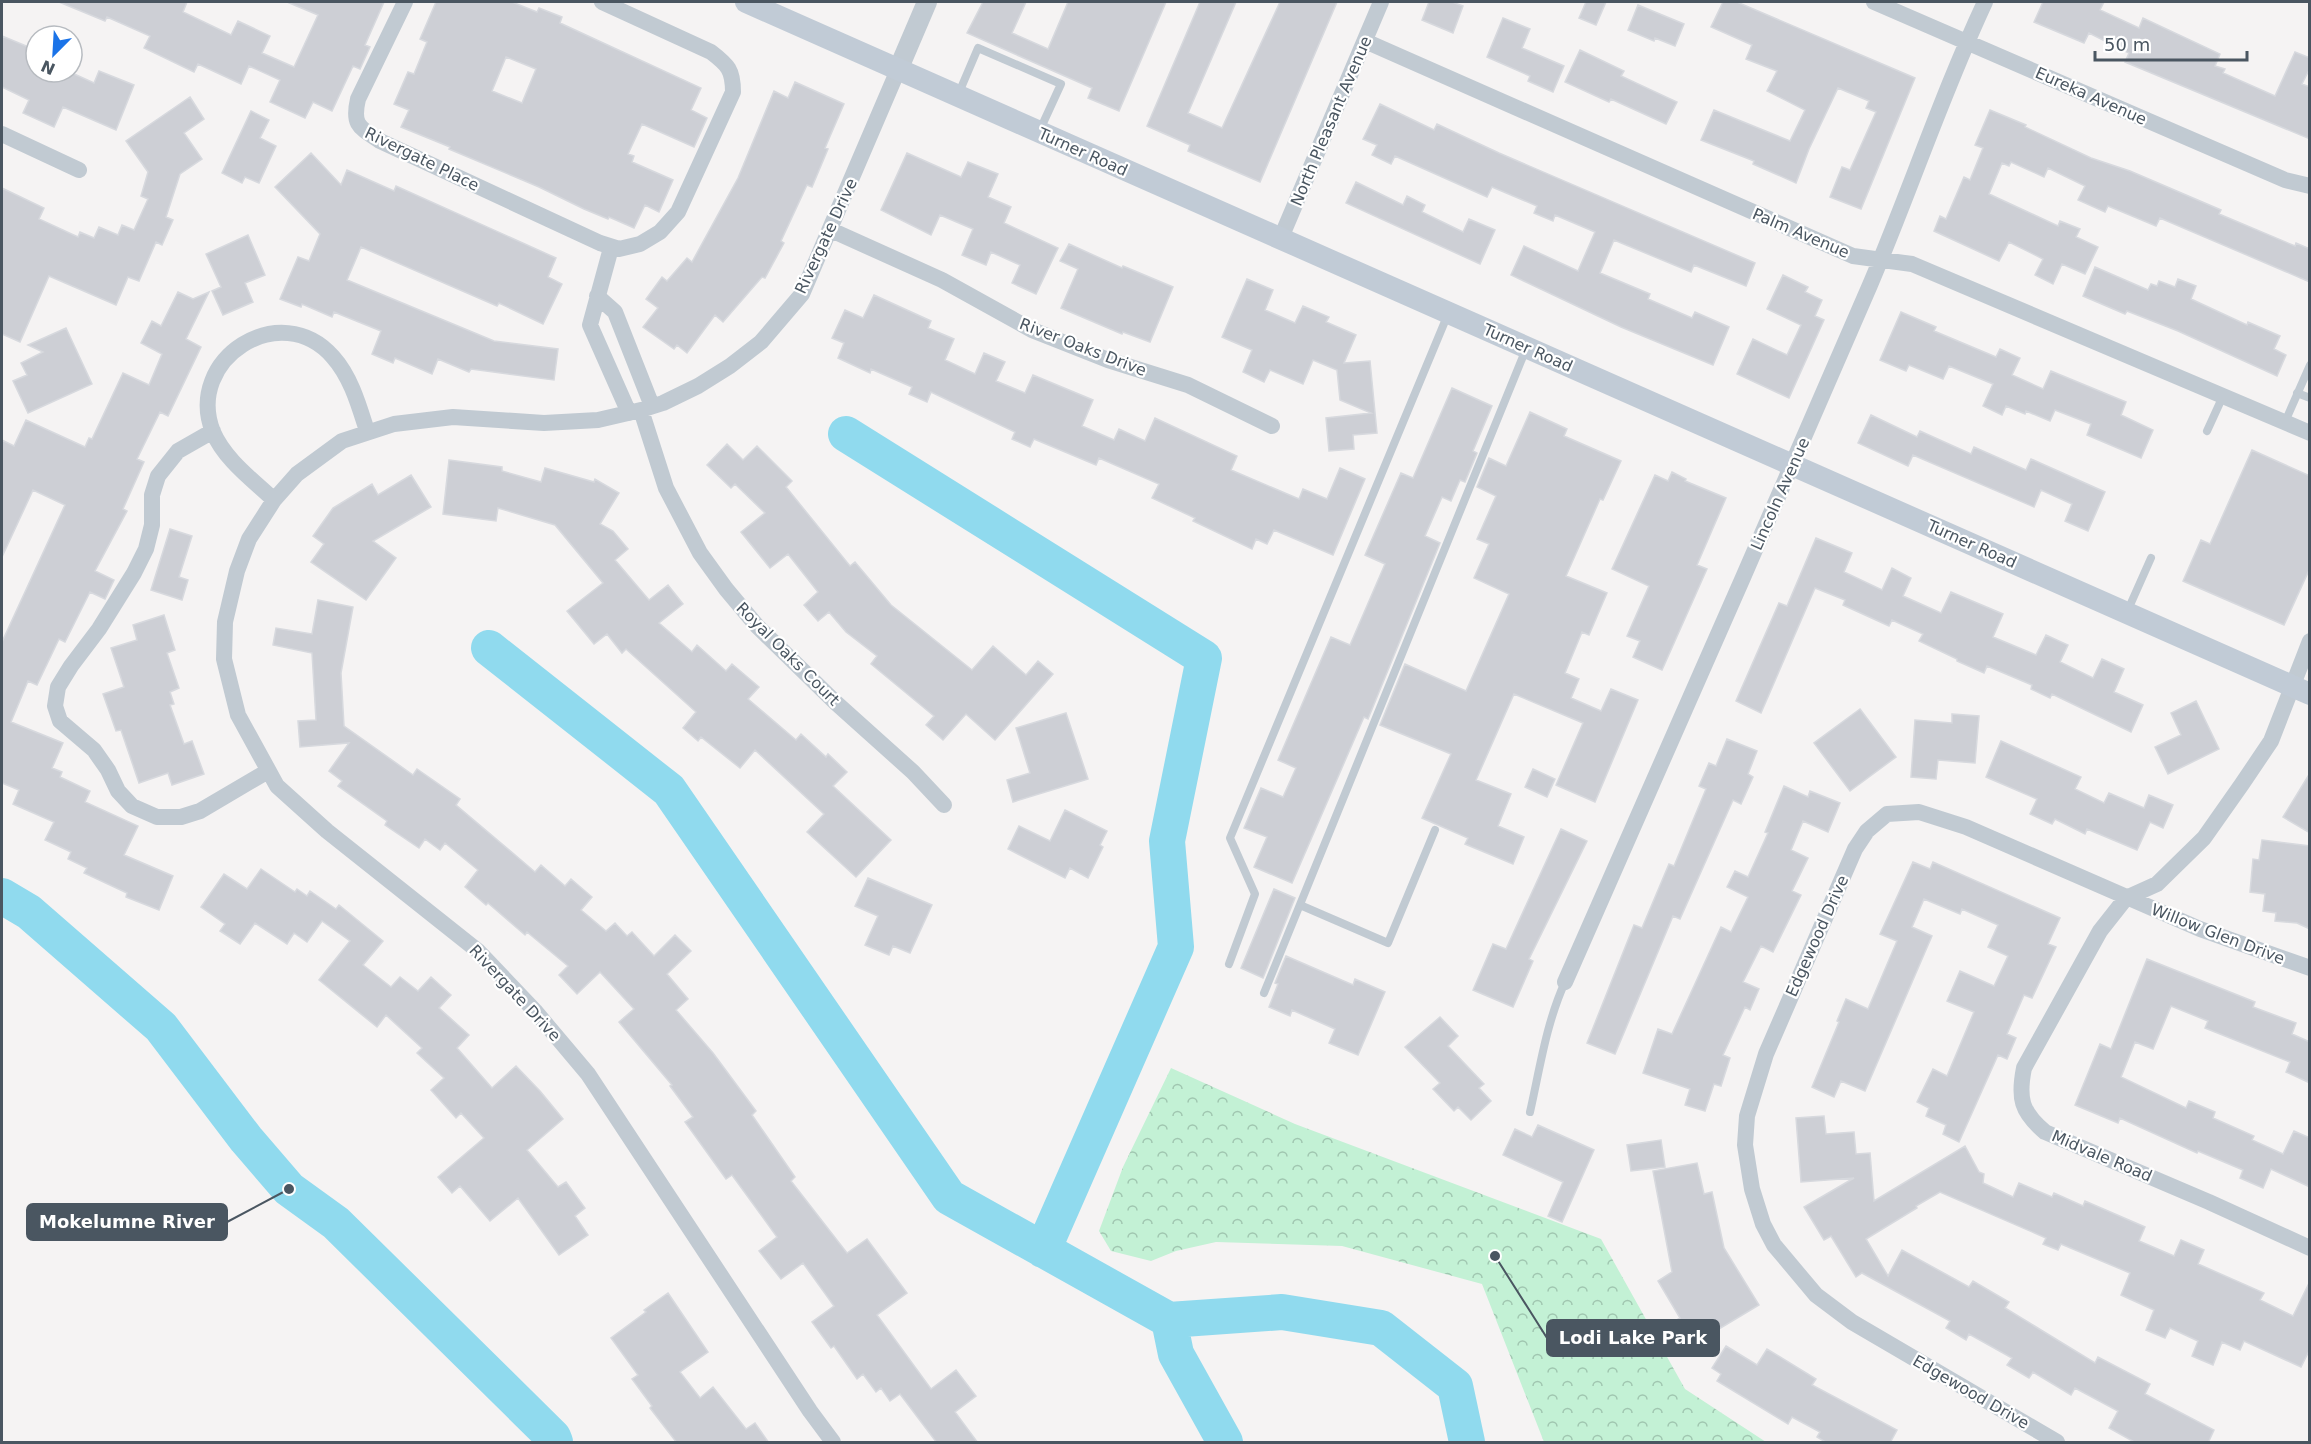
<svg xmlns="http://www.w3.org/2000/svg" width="2311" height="1444" viewBox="0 0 2311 1444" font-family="'DejaVu Sans',sans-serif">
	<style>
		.forest { fill: url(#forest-crowns) }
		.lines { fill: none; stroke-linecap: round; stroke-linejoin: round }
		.river { stroke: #90daee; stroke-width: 36 }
		.building { fill: #cdcfd5; stroke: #d7d9de; stroke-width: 1.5; fill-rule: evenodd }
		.service { stroke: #c1cad2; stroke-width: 8 }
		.minor { stroke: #c1cad2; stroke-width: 16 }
		.tertiary { stroke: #c1cad2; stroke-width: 20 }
		.secondary { stroke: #c1cbd6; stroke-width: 22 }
		.labels { text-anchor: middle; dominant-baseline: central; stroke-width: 4.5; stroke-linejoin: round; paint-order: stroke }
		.street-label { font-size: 16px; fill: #4a5661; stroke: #fff }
		.leader { fill: none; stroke: #4a5661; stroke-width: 2 }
		.callout-dot { fill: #4a5661; stroke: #fff; stroke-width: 2 }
		.callout { fill: #4a5661; stroke: #4a5661; stroke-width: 2 }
		.callout-label { font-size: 18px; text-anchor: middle; font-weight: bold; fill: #fff }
	</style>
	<defs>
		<pattern id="forest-crowns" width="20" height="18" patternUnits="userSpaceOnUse" patternTransform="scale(1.5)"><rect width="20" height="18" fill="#c3f1d5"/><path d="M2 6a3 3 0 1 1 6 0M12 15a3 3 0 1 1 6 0" fill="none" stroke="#a0c6b0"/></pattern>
	</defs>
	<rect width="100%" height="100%" fill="#f5f3f3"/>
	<path class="forest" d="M1171,1068L1295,1124L1601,1239L1685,1389L1766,1442H1544L1482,1284L1342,1246L1216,1242L1176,1251L1151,1261L1111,1251L1099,1231L1123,1167Z"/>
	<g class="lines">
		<path class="river" d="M846,434L1204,658L1167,841L1176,947L1043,1250
			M489,648L669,790L949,1197L1169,1320
			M2,896L29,912L161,1027L246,1139L289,1189L336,1223L553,1437L555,1442
			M1225,1442L1176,1354L1169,1320L1282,1312L1381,1328L1455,1386L1467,1442"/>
	</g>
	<path class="building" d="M59,2H187L183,12L231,35L238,21L270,36L262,53L294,67L318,15L287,2H384L365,45L370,47L360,69L353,66L332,111L313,102L305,118L270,102L280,80L249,66L241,84L198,64L194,72L144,48L150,36L107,17L105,21Z
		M436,2H512L537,12L539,8L562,17L560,23L701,88L691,110L707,118L694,147L642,124L628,154L634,156L632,162L673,180L659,212L645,205L634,228L609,217L608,219L584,209L539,187L449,149L450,147L401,127L409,110L394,104L408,72L414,74L427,42L420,39ZM506,57L536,69L522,103L492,91Z
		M983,2H1026L1012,33L1048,49L1068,2H1166L1119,111L1088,98L1092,88L967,33Z
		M1200,2H1236L1188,113L1222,128L1280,2H1337L1260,182L1188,151L1190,145L1147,126Z
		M1429,2H1452L1463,6L1453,33L1422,20Z
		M1586,2H1606L1596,25L1579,18Z
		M1723,2H1737L1915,78L1861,209L1830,197L1842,167L1850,170L1876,112L1866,108L1869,101L1838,88L1809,149L1796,183L1753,164L1754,161L1701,140L1714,110L1790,141L1805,110L1767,91L1777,71L1746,59L1752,45L1711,27Z
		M2043,2H2104L2100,10L2139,28L2143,18L2220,54L2215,66L2225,69L2223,73L2275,96L2295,52L2310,58V68L2302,84L2310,87V139L2125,62L2129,53L2089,33L2084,43L2034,22Z
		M1638,5L1684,24L1675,46L1655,38L1654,41L1628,30Z
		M1503,18L1530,29L1522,48L1564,66L1553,92L1528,81L1530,76L1487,57Z
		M2,36L36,50V72H70L94,83L99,71L134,85L116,130L63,107L54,127L23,113L29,100L2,87Z
		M1580,50L1624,71L1621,76L1677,102L1666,124L1611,99L1609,102L1565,82Z
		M795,82L844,104L825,148L828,149L812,187L807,185L781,241L784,243L765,278L762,277L723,322L715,315L687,353L677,345L674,349L643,327L658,308L646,299L662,277L667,281L687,258L692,262L738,178L774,91L788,98Z
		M190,97L204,119L184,133L202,159L180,174L166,217L173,220L162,245L156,242L139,281L128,277L116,305L49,276L20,342L2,334V188L44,208L39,219L78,237L80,232L94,238L99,227L118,235L122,225L134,230L148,199L141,196L148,172L126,141Z
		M1380,104L1434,130L1437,124L1499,153L1755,263L1746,286L1694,265L1691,272L1614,240L1600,273L1650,294L1648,299L1692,318L1695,312L1729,327L1713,365L1621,327L1511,275L1524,246L1578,271L1595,232L1555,215L1553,221L1534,213L1537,206L1492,187L1487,197L1395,156L1391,164L1372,155L1377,145L1363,139Z
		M1990,110L2026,125L2025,127L2091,158L2130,171L2221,210L2219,214L2295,246L2296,243L2310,249V282L2160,218L2156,226L2108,206L2105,212L2078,200L2085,186L2048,168L2044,177L2011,162L2009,166L2002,163L1989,194L2058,226L2060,221L2080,229L2076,237L2098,247L2085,274L2062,264L2053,284L2035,275L2043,259L2009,242L1999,261L1934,231L1940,216L1946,219L1964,177L1970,180L1983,148L1975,145Z
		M251,111L269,120L260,138L276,146L259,183L245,177L242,183L222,173Z
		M311,153L341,185L347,170L394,191L396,186L556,258L548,277L562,284L543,324L499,303L497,306L361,247L347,280L494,341L558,349L554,380L471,369L469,372L438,359L432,374L395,358L393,363L372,354L381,331L334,312L332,317L302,304L301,307L280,299L298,257L309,261L320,234L275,187Z
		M907,153L961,177L968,162L998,174L988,197L1011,207L1004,223L1058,248L1036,294L1012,283L1020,265L991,252L986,265L962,255L973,229L940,215L931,235L881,210Z
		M1356,182L1403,205L1407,196L1425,205L1422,212L1463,232L1469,219L1495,230L1480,264L1346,203Z
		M248,235L265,275L245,283L253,302L223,315L212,291L221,287L206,254Z
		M1069,244L1122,268L1123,266L1173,287L1150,342L1123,332L1122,334L1061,308L1078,269L1060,261Z
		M2095,267L2148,290L2151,284L2157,286L2159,281L2175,287L2178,279L2196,286L2191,299L2247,325L2248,322L2280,336L2274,349L2286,355L2277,376L2178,331L2127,311L2125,314L2083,296Z
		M1783,275L1808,287L1805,292L1822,300L1815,316L1824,320L1789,398L1737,374L1753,339L1787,355L1801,325L1767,309Z
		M1247,279L1273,290L1265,310L1295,323L1303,306L1329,317L1326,322L1356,335L1344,363L1370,361L1377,433L1353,435L1354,449L1329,451L1326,418L1371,413L1340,400L1337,370L1313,360L1303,384L1270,370L1264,382L1243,372L1252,350L1222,337Z
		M178,292L193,299L209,292L186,339L201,347L168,416L160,412L137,459L144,462L123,509L127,511L95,571L114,580L105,599L90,592L65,642L59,639L37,685L28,681L11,722L63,743L52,768L62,772L60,777L90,791L85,802L138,826L124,855L173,876L159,910L126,897L127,893L84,873L87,868L68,859L71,852L45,840L54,822L13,804L19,790L2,783V642L65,505L33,490L2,557V440L14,446L26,420L85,447L89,438L92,439L123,373L149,385L162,354L141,343L152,321L161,326Z
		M874,295L931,321L928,328L954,339L945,360L975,374L984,353L1005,362L996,381L1025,393L1033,375L1093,400L1082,426L1114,440L1119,429L1145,441L1155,418L1237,456L1231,470L1299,499L1303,489L1327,499L1340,468L1365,479L1333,555L1274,530L1267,544L1256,539L1252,549L1193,521L1195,518L1152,498L1159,484L1099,458L1096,465L1034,439L1030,447L1012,439L1015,432L931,392L927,402L909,394L912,387L871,369L870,373L838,358L844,343L832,338L845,310L863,318Z
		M1901,312L1936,327L1934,331L1996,357L2000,349L2020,358L2012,375L2043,389L2051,371L2126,402L2121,415L2153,430L2141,458L2087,435L2091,424L2055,410L2050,421L2026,411L2025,414L2006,406L2002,415L1983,406L1993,384L1949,366L1943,379L1909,365L1906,371L1880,360Z
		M66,328L92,384L28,413L13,381L27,375L21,363L43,352L28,345Z
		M1452,388L1492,406L1473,451L1477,453L1465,482L1460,480L1451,501L1442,497L1425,536L1440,543L1368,719L1364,717L1292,883L1254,867L1267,837L1244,828L1261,788L1283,797L1296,768L1278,760L1331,637L1350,645L1385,564L1365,555L1401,473L1413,478Z
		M1530,412L1567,429L1564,436L1621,461L1603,500L1600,499L1566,576L1607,593L1589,635L1582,632L1565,673L1579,679L1571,698L1601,711L1611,689L1638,700L1595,802L1556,785L1583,723L1514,694L1476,780L1511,794L1498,826L1524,837L1513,864L1465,844L1468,838L1422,818L1451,754L1380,725L1405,664L1466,691L1509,594L1474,578L1489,544L1477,539L1496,496L1477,487L1489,458L1506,466Z
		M1871,415L1917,437L1920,431L1971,454L1974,447L2026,470L2031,459L2105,492L2088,531L2065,521L2072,504L2041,490L2034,507L1913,455L1908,466L1858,443Z
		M727,444L743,460L757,446L792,481L786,487L850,566L855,562L891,605L972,670L993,646L1026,675L1038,661L1053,674L995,740L966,714L943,740L926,725L934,716L871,664L877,656L846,632L829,612L818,621L804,605L818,592L788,554L770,568L741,532L765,513L735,484L731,488L707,465Z
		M2252,450L2310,476V568L2284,625L2183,581L2201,540L2210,544Z
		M449,460L502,467V471L541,482L545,468L594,482L595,479L619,493L600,524L613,531L628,549L615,560L649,600L668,585L683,604L659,623L692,652L697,645L726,671L732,664L759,687L748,699L796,740L801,734L826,757L828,754L847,772L833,786L891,840L856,877L807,832L824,814L755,750L740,768L701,737L698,741L683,728L696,712L626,649L622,653L607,634L594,644L567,611L603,583L555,525L498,508L496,521L443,514Z
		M1672,472L1686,479L1685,481L1726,498L1697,565L1707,569L1662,670L1633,657L1640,641L1627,636L1649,586L1612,569L1655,475L1668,481Z
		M411,475L431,507L373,541L396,558L366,600L311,562L324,544L313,536L333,508L372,484L378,495Z
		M170,529L192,536L179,577L188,580L182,600L151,590Z
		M1816,538L1852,553L1844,572L1882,590L1892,568L1911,578L1903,596L1941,613L1951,592L2003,614L1993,637L2036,655L2046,635L2068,645L2060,662L2093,678L2102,659L2124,669L2114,692L2143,705L2131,732L2052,694L2050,698L2031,689L2032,685L1987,666L1984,673L1957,661V659L1919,641L1923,634L1892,620L1889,626L1843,605L1845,600L1815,588L1761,713L1736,701L1779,603L1787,606Z
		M318,600L353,607L341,673L344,726L413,775L417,769L460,799L456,805L535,872L541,865L565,886L571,879L592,897L581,910L606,931L615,923L627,936L632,932L654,956L675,935L691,951L667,974L688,999L676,1010L713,1053L756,1111L752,1115L795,1177L791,1181L847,1253L867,1239L907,1293L877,1315L931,1389L956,1370L976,1396L955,1412L978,1443H937L900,1394L890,1401L881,1388L876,1392L863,1374L857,1379L834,1346L831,1348L812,1322L834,1306L803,1263L781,1279L759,1251L777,1237L732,1175L726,1179L685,1122L693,1117L670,1086L672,1085L619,1022L634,1009L600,972L577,994L559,975L568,966L527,932L525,935L488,903L486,905L465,887L478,870L445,843L440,850L425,839L419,848L385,825L387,821L338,786L342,781L329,771L349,743L300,747L298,721L316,720L312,653L273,645L276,628L312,634Z
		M164,615L175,650L167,653L179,688L170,692L174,704L170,705L184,744L192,741L204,774L172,785L168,773L139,783L121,730L116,731L103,694L124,687L111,648L137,640L133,625Z
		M2196,701L2219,749L2168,774L2155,747L2181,735L2171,713Z
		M1860,709L1896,757L1850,791L1814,743Z
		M1066,713L1088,779L1013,802L1007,780L1030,773L1016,728Z
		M1952,714L1979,716L1975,763L1938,760L1936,779L1911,777L1915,720L1952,723Z
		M1727,739L1757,751L1748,774L1753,777L1741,804L1733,800L1680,919L1673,916L1615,1054L1587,1043L1634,925L1642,928L1669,864L1674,866L1706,789L1699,786L1709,763L1716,766Z
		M2001,741L2081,777L2075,789L2104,803L2109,793L2144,808L2149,795L2173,805L2163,828L2150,822L2137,850L2087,829L2085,834L2055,819L2052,824L2030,814L2037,799L1986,777Z
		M1533,769L1555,779L1547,797L1525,787Z
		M2310,773V833L2283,817Z
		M1784,786L1808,797L1810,791L1840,803L1828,832L1803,821L1791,850L1808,858L1792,891L1801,895L1773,952L1761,946L1743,982L1759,989L1750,1010L1745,1007L1723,1055L1730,1058L1721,1086L1714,1084L1705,1111L1685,1105L1690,1089L1643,1073L1658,1029L1672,1034L1721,927L1731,932L1748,897L1727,887L1735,871L1748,877L1768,833L1765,832Z
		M1065,810L1107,831L1100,845L1103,847L1088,878L1070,868L1065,878L1008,849L1019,826L1050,841Z
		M1561,829L1587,841L1529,959L1533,961L1513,1007L1473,990L1493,944L1506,949Z
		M2262,840L2310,846V929L2297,923L2275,921L2276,913L2263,911L2265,894L2250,892L2253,859L2259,860Z
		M1913,862L1930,869L1933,862L2060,918L2048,944L2056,947L2032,998L2024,995L2007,1034L2016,1038L2007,1059L1998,1055L1959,1142L1943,1134L1946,1125L1926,1116L1929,1108L1917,1102L1933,1069L1947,1076L1974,1012L1947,1001L1960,971L1994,986L2008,956L1988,947L1998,925L1962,909L1960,914L1924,899L1912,927L1932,936L1865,1091L1841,1081L1834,1097L1812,1087L1839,1022L1837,1021L1846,999L1868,1009L1897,941L1880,934Z
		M261,869L295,892L297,889L307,896L310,891L336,909L339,905L383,941L363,965L391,987L400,977L418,991L431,977L451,995L439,1008L469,1035L457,1048L492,1088L516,1066L540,1091L563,1119L527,1150L558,1187L566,1182L585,1208L575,1216L588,1235L559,1255L518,1198L490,1221L460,1186L452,1193L438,1177L484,1138L461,1113L456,1118L431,1090L444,1078L417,1053L422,1048L386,1015L377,1027L319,980L350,941L322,921L307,942L294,933L287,944L255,923L240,944L220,931L225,924L201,907L224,874L247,889Z
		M868,878L932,905L910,953L893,946L889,955L865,945L878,916L855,906Z
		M1274,889L1295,898L1263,978L1241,968Z
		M1286,956L1353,985L1355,979L1385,992L1358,1055L1329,1043L1335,1029L1292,1010L1290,1016L1269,1007L1278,984L1275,983Z
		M2147,959L2255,1002L2253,1007L2296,1023L2292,1034L2310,1042V1083L2286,1072L2290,1062L2205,1028L2208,1021L2171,1006L2153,1049L2135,1042L2121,1077L2186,1108L2189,1101L2215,1112L2213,1118L2254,1136L2252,1140L2283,1154L2294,1131L2310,1138V1187L2271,1169L2263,1188L2240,1178L2243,1170L2198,1151L2197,1153L2120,1118L2118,1123L2075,1105L2100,1044L2111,1049Z
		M1440,1017L1458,1036L1448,1046L1484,1084L1479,1088L1491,1101L1471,1120L1458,1107L1454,1111L1433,1089L1440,1083L1405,1047Z
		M1824,1116L1826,1134L1854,1132L1856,1154L1870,1153L1874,1201L1965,1146L1979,1172L1984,1174L1983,1183L2013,1197L2019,1183L2052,1197L2054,1193L2083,1206L2085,1201L2145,1227L2139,1241L2174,1256L2181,1240L2204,1250L2198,1264L2264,1293L2260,1300L2293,1316L2310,1281V1349L2301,1367L2244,1341L2240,1350L2222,1342L2213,1365L2192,1356L2198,1341L2170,1328L2165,1338L2146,1330L2154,1310L2121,1295L2130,1273L2061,1244L2058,1250L2043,1244L2046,1238L1940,1192L1916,1206L1917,1208L1866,1239L1888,1276L1902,1250L1969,1287L1973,1281L2009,1302L2005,1308L2095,1363L2098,1357L2150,1384L2145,1394L2214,1430L2208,1443H2136L2109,1428L2118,1411L2075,1388L2071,1395L2033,1372L2029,1378L2007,1365L2012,1358L1969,1334L1966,1340L1946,1328L1950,1321L1862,1273L1856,1277L1831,1236L1824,1240L1804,1207L1854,1178L1801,1182L1796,1118Z
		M1538,1125L1594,1150L1562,1222L1548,1216L1563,1182L1503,1155L1515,1129L1532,1137Z
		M1661,1140L1665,1167L1631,1171L1627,1145Z
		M1697,1163L1704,1194L1712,1192L1724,1248L1759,1305L1679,1353L1664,1328L1680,1318L1658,1281L1672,1272L1653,1171Z
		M668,1293L708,1352L680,1372L700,1398L713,1387L746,1429L755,1423L769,1443H677L650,1408L652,1406L632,1379L638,1375L611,1338L646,1312L644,1310Z
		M1726,1346L1757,1365L1767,1349L1816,1379L1812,1385L1897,1430L1890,1443H1827L1817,1437L1820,1432L1792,1417L1788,1424L1717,1381L1721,1374L1712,1368Z"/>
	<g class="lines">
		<path class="service" d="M958,95L978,48L1061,84L1039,132
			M2297,393L2310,398
			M2285,422L2310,365
			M2207,431L2223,396
			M2127,612L2151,558
			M1300,905L1388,943L1435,830
			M1229,964L1255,894L1230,838L1448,314
			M1264,993L1526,349
			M1530,1112C1540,1068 1546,1024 1565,982"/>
		<path class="minor" d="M405,2L358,99C352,125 359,127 380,141L600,243L619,249L640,244L660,232L678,212L733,92C733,70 728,65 711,52L602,2
			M1874,2L2285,180L2310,186
			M1365,41L1853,256L1912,264L2310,433
			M2,134L79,170
			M831,230L942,280L1032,330L1108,360L1188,385L1272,426
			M1280,240L1381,2
			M611,248L590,325L629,413
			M597,296L615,312L652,406
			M641,410L666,488L700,553L726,589L757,626L835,702L913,772L944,805
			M213,431L178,451L158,476L152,495V525L146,549L134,573L99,629L71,666L58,687L55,706L60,721L94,750L108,770L118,791L132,806L157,817H181L200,811L268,771
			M274,500C253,480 225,460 213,432C184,359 281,297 333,357C351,377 359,406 367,431
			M2310,641L2271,741L2242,784L2204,838L2157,884L2126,898L2100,931L2024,1068C2018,1098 2021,1112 2045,1132L2209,1202L2310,1248
			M1565,982C1667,750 1770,518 1870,285C1910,191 1942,94 1985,2
			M833,1442L810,1411L588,1074L535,1011L478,951L327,831L277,786L238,715L224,659L225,622L237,571L249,539L274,500L297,474L342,441L394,424L453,417L544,423L598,420L641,410L663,403L698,386L730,366L761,342L802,294L898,70
			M2057,1442L1852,1322L1816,1295L1774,1245L1763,1224L1752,1189L1745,1145L1747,1116L1766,1054L1855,849L1867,831L1887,814L1919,812L1966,827L2200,929L2310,968"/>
		<path class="tertiary" d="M898,70L927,2"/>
		<path class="secondary" d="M746,2L2310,694"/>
	</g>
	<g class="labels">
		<g class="street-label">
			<text transform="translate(2091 96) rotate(24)">Eureka Avenue</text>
			<text transform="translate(1331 121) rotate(-67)">North Pleasant Avenue</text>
			<text transform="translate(1083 152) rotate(24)">Turner Road</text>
			<text transform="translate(422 159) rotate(26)">Rivergate Place</text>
			<text transform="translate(1801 233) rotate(23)">Palm Avenue</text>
			<text transform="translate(826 236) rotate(-65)">Rivergate Drive</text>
			<text transform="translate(1083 347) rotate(21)">River Oaks Drive</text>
			<text transform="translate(1528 348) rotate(24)">Turner Road</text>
			<text transform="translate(1780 494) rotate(-66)">Lincoln Avenue</text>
			<text transform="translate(1972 544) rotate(24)">Turner Road</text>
			<text transform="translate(788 654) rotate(45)">Royal Oaks Court</text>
			<text transform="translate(2218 934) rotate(21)">Willow Glen Drive</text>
			<text transform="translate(1817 936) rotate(-66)">Edgewood Drive</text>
			<text transform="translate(515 993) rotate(47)">Rivergate Drive</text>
			<text transform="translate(2102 1156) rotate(23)">Midvale Road</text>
			<text transform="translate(1971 1392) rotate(30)">Edgewood Drive</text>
		</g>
	</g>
	<path class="leader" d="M289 1189L227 1222M1495 1256L1547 1338"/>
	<g class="callout-dot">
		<circle cx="289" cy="1189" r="6"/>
		<circle cx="1495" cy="1256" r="6"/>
	</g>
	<g class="callout">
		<rect x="27" y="1204" width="200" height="36" rx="6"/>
		<rect x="1547" y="1320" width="172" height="36" rx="6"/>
	</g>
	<g class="callout-label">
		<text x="127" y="1228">Mokelumne River</text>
		<text x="1633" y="1344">Lodi Lake Park</text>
	</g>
	<rect width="2311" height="1444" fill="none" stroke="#4a5661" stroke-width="6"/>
	<g transform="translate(54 54) rotate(204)"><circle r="28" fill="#ffffff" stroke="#b7bbc0" stroke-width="1.5"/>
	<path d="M0-4.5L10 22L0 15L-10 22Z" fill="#1a73e8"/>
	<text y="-9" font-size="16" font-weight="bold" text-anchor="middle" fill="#4a5661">N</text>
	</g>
	<path d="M2095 51v9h152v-9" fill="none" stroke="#4a5661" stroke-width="3"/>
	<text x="2104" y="51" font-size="18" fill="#4a5661" stroke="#ffffff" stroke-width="4.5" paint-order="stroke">50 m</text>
</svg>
